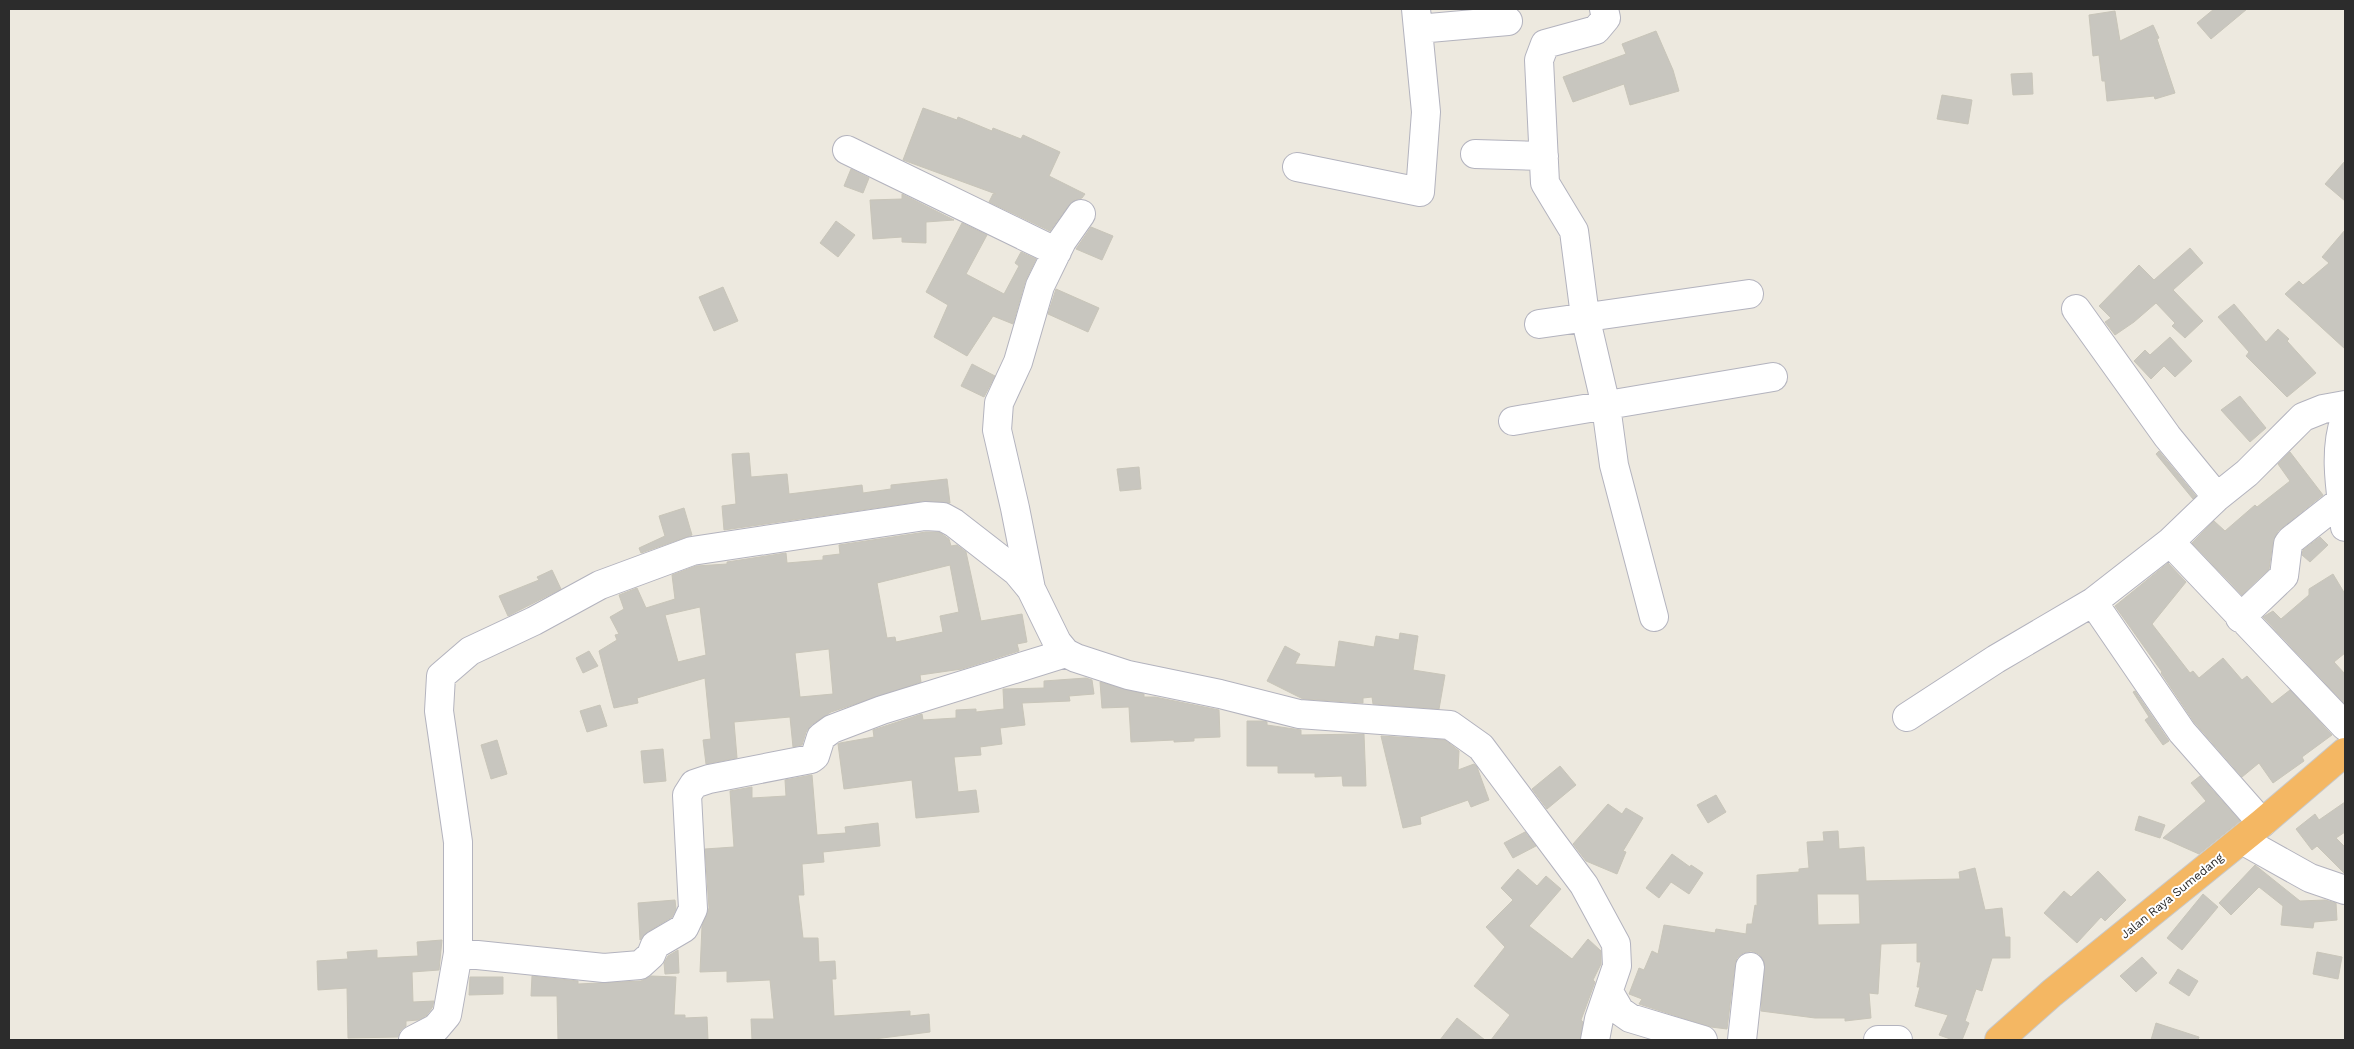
<svg xmlns="http://www.w3.org/2000/svg" width="2354" height="1049" viewBox="0 0 2354 1049" font-family="'Work Sans',sans-serif">
	<style>
		.building { fill: #c8c6bf; stroke: #c8c5b9; fill-rule: evenodd }
		.lines { fill: none; stroke-linecap: round; stroke-linejoin: round }
		.minor-casing { stroke: #b3b3be; stroke-width: 30 }
		.highway-casing { stroke: #c8c8c8; stroke-width: 30 }
		.minor { stroke: #fff; stroke-width: 28 }
		.highway { stroke: #f4b763; stroke-width: 28 }
		.labels { text-anchor: middle; dominant-baseline: central; stroke-width: 4; stroke-linejoin: round; paint-order: stroke }
		.street-label { font-size: 12px; fill: #2c2c2c; stroke: #fff }
	</style>
	<rect width="100%" height="100%" fill="#ede9df"/>
	<path class="building" d="M2214,9H2247L2211,39L2197,23Z
		M2115,11L2120,41L2153,25L2159,38L2157,39L2175,93L2155,99L2154,96L2107,101L2105,81H2102L2099,55L2093,56L2089,15Z
		M1656,31L1673,70L1679,91L1630,105L1624,84L1573,102L1563,77L1626,54L1622,44Z
		M2032,73L2033,94L2013,95L2011,74Z
		M1942,95L1972,100L1968,124L1937,119Z
		M923,108L957,120L958,117L992,131L993,128L1021,139L1023,135L1060,152L1049,176L1085,194L1082,198L1075,200L1069,205L1050,231L989,202L993,194H996L903,160Z
		M2345,161V201L2325,184Z
		M851,169L869,178L863,193L844,186Z
		M902,194L954,220L926,222V243L902,242V237L873,239L870,200L902,199Z
		M836,221L855,235L838,257L820,243Z
		M962,223L987,235L966,274L1004,294L1019,266L1015,263L1021,252L1036,259L1025,282L1013,324L993,316L967,356L934,337L948,305L926,292Z
		M1091,227L1113,236L1102,260L1076,249Z
		M2345,230V349L2285,294L2299,281L2303,285L2329,263L2322,257Z
		M2190,248L2203,263L2173,290L2203,321L2185,338L2172,326L2175,323L2156,303L2134,322L2115,335L2105,322L2111,318L2099,306L2139,265L2154,280Z
		M723,287L738,321L714,331L699,297Z
		M1056,289L1099,308L1088,332L1048,314Z
		M2234,304L2266,342L2278,329L2289,339L2287,341L2316,373L2287,397L2246,356L2249,352L2218,317Z
		M2170,337L2192,361L2175,377L2164,366L2151,379L2134,361L2145,350L2150,355Z
		M972,364L995,376L984,397L961,386Z
		M2240,396L2266,428L2250,442L2221,410Z
		M2159,451L2196,496L2193,499L2156,454Z
		M2290,452L2323,495L2278,531L2273,542L2269,569L2242,595L2192,543L2214,521L2225,531L2255,505L2257,507L2290,481L2278,464Z
		M749,453L751,477L787,474L789,494L862,485L863,493L891,489V485L947,479L950,503L923,501L724,530L722,506L736,504L732,454Z
		M1139,467L1141,489L1120,491L1117,469Z
		M684,508L692,535L641,553L639,548L665,536L659,516Z
		M926,532H939L949,539L951,546L957,545L966,552L981,621L1022,614L1027,642L1017,644L1019,651L962,669L920,675L921,682L831,712L811,725L806,732L802,745L793,747L790,717L734,722L737,758L706,764L703,740L711,739L705,678L637,698L638,703L614,708L599,651L617,640L615,635L619,634L610,617L624,609L619,595L637,588L646,608L675,599L672,575L696,566L727,564V562L786,553L787,563L823,560V556L840,554L839,545ZM950,565L959,612L940,616L943,632L896,642L895,637L887,638L877,583ZM700,607L706,655L678,662L665,615ZM829,649L833,694L800,697L795,653Z
		M2320,537L2328,545L2310,562L2302,555L2303,550Z
		M2168,563L2186,582L2152,624L2190,673L2193,671L2199,678L2223,658L2242,680L2247,676L2272,704L2290,690L2332,735L2302,757L2304,761L2273,783L2259,763L2242,777L2194,722L2161,673L2162,672L2115,606Z
		M552,570L561,589L508,616L499,596L539,580L537,577Z
		M2333,574L2345,594V653L2334,662L2345,674V704L2263,617L2273,611L2281,619L2309,595V589Z
		M1400,633L1418,636L1413,670L1445,675L1439,709L1373,704L1372,697L1363,698V703L1303,699L1267,681L1285,646L1300,654L1295,664L1335,667L1339,641L1374,647L1376,636L1399,640Z
		M589,651L598,666L583,673L576,658Z
		M1086,678L1092,680L1094,694L1069,696L1070,701L1022,703L1025,725L1000,728L1002,744L980,747L981,755L954,757L958,792L976,790L979,812L916,818L912,780L844,789L838,744L840,743L874,737L873,730L922,714L923,720L956,718V710L976,709V712L1004,709L1003,689L1044,688V681Z
		M1100,682L1144,694V697H1155L1219,710L1220,737L1194,738V741L1174,742V740L1131,742L1129,707L1102,708Z
		M2135,691L2169,741L2163,745L2145,720L2149,717L2133,692Z
		M600,705L607,726L587,732L580,711Z
		M1247,721H1264L1267,722V725L1301,730V735L1364,734L1366,786H1343L1342,776L1315,777V773H1278V766H1247Z
		M1381,736L1445,740L1459,751L1458,770L1474,764L1477,767L1489,800L1471,807L1468,800L1420,817L1421,824L1403,828Z
		M497,740L507,774L491,779L481,745Z
		M663,749L666,781L644,783L641,751Z
		M1560,766L1576,785L1547,809L1532,789Z
		M812,775L817,835L846,833L845,827L878,823L880,846L823,852L824,862L802,864L804,895H798L803,938H818L819,962L835,961L836,979H832L834,1016L910,1011V1016L929,1014L930,1032L866,1040H752L751,1019H774L770,980L727,982V971L700,972L702,926L709,908L705,849L734,847L730,791L752,787V798L786,796L785,780Z
		M2200,776L2240,821L2199,854L2163,838L2206,801L2191,783Z
		M1716,795L1726,812L1708,823L1697,805Z
		M2345,802V832L2336,838L2345,847V874L2317,846L2312,850L2296,829L2315,814L2319,820Z
		M1608,804L1622,814L1626,808L1643,818L1623,851L1626,852L1617,874L1586,861L1573,844Z
		M2139,816L2165,825L2160,838L2135,830Z
		M1838,831L1839,849L1864,847L1866,881L1960,879L1959,872L1975,868L1985,910L2002,908L2005,937H2010V958H1992L1982,991L1976,989L1965,1021L1969,1023L1962,1040H1953L1939,1035L1948,1015L1915,1006L1920,987H1917L1921,962H1917V943L1881,944L1878,994L1869,993L1871,1018L1845,1021V1018H1815L1761,1011L1764,961L1759,954L1751,951L1743,953L1737,958L1735,965L1727,1029L1711,1027L1639,1004L1642,999L1629,994L1639,968L1644,970L1652,951L1658,954L1664,925L1715,933L1716,929L1746,934L1747,924H1752L1755,905L1757,906V875L1799,872V869L1809,868L1807,842L1824,841L1823,832ZM1817,894H1859L1860,924L1818,925Z
		M1525,832L1536,846L1513,858L1504,843Z
		M1672,854L1690,867L1691,865L1703,873L1689,894L1671,882L1659,898L1646,888Z
		M2255,865L2300,901L2325,900L2336,903L2337,920L2314,922L2313,928L2281,925L2283,906L2259,887L2231,915L2219,903Z
		M1518,869L1537,886L1546,876L1561,889L1529,926L1572,959L1588,939L1601,951V964L1593,980L1595,982L1581,1020L1583,1022L1580,1040H1491L1510,1015L1474,986L1505,947L1486,927L1513,900L1501,888Z
		M2098,871L2126,900L2105,921L2101,917L2077,943L2044,913L2064,891L2071,897Z
		M2203,894L2218,907L2182,950L2167,938Z
		M675,900L676,909L672,917L647,932L640,940L638,903Z
		M442,940L439,970L412,972L413,1002L434,1001L432,1008L426,1016L418,1020L406,1021V1026L400,1031L398,1037L348,1038L347,988L318,990L317,961L348,959L347,952L377,950V958L418,956L417,942Z
		M678,950L679,973L665,974L664,963L668,956Z
		M2317,952L2342,957L2338,979L2313,974Z
		M2142,957L2157,973L2136,992L2120,976Z
		M2178,969L2198,981L2189,996L2169,983Z
		M532,976L578,981V984L641,981L651,976L676,977L674,1015H685V1018L707,1017L708,1040H558L557,996H531Z
		M470,977H503V994L469,995Z
		M1457,1018L1485,1040H1440Z
		M2156,1023L2199,1037L2198,1040H2151Z"/>
	<g class="lines">
		<g class="minor-casing">
			<path id="minor" d="M1604,9L1606,18L1596,30L1545,44L1539,60L1545,183L1574,231L1585,316L1606,406L1614,465L1654,617
				M1418,29L1508,21
				M847,150L1057,252
				M1475,154L1544,156
				M1297,167L1420,192L1426,112L1416,9
				M2076,309L2167,436L2217,497
				M1539,324L1749,294
				M2345,419C2333,452 2341,493 2345,527
				M1513,421L1773,377
				M2170,542L2345,726
				M1031,589L1015,508L997,430L999,403L1018,362L1040,286L1062,241L1081,214
				M2093,602L2182,732L2262,823
				M2240,618L2284,576L2288,544L2291,540L2342,500
				M1907,717L1996,659L2093,602L2170,542L2217,497L2247,473L2303,417L2323,409L2345,405
				M2242,840L2310,878L2345,890
				M458,953L604,968L640,965L651,955L655,945L684,928L693,909L687,795L694,784L709,779L811,759L815,756L821,737L832,729L882,710L1066,653
				M1609,992L1620,1011L1630,1018L1703,1040
				M413,1040L436,1028L447,1015L458,953V842L439,711L441,676L470,651L534,621L600,585L692,551L925,516L943,517L954,523L1017,572L1031,589L1057,642L1066,653L1076,658L1128,675L1220,694L1299,714L1450,725L1481,747L1584,885L1616,944L1617,966L1599,1019L1595,1040
				M1742,1040L1750,967
				M1878,1040H1898"/>
		</g>
		<g class="highway-casing">
			<path id="highway" d="M1999,1040L2052,993L2262,823L2345,752"/>
		</g>
		<use href="#minor" class="minor"/>
		<use href="#highway" class="highway"/>
	</g>
	<g class="labels">
		<g class="street-label">
			<text transform="translate(2172 896) rotate(-39)">Jalan Raya Sumedang</text>
		</g>
	</g>
	<rect width="2354" height="1049" fill="none" stroke="#2c2c2c" stroke-width="20"/>
</svg>
